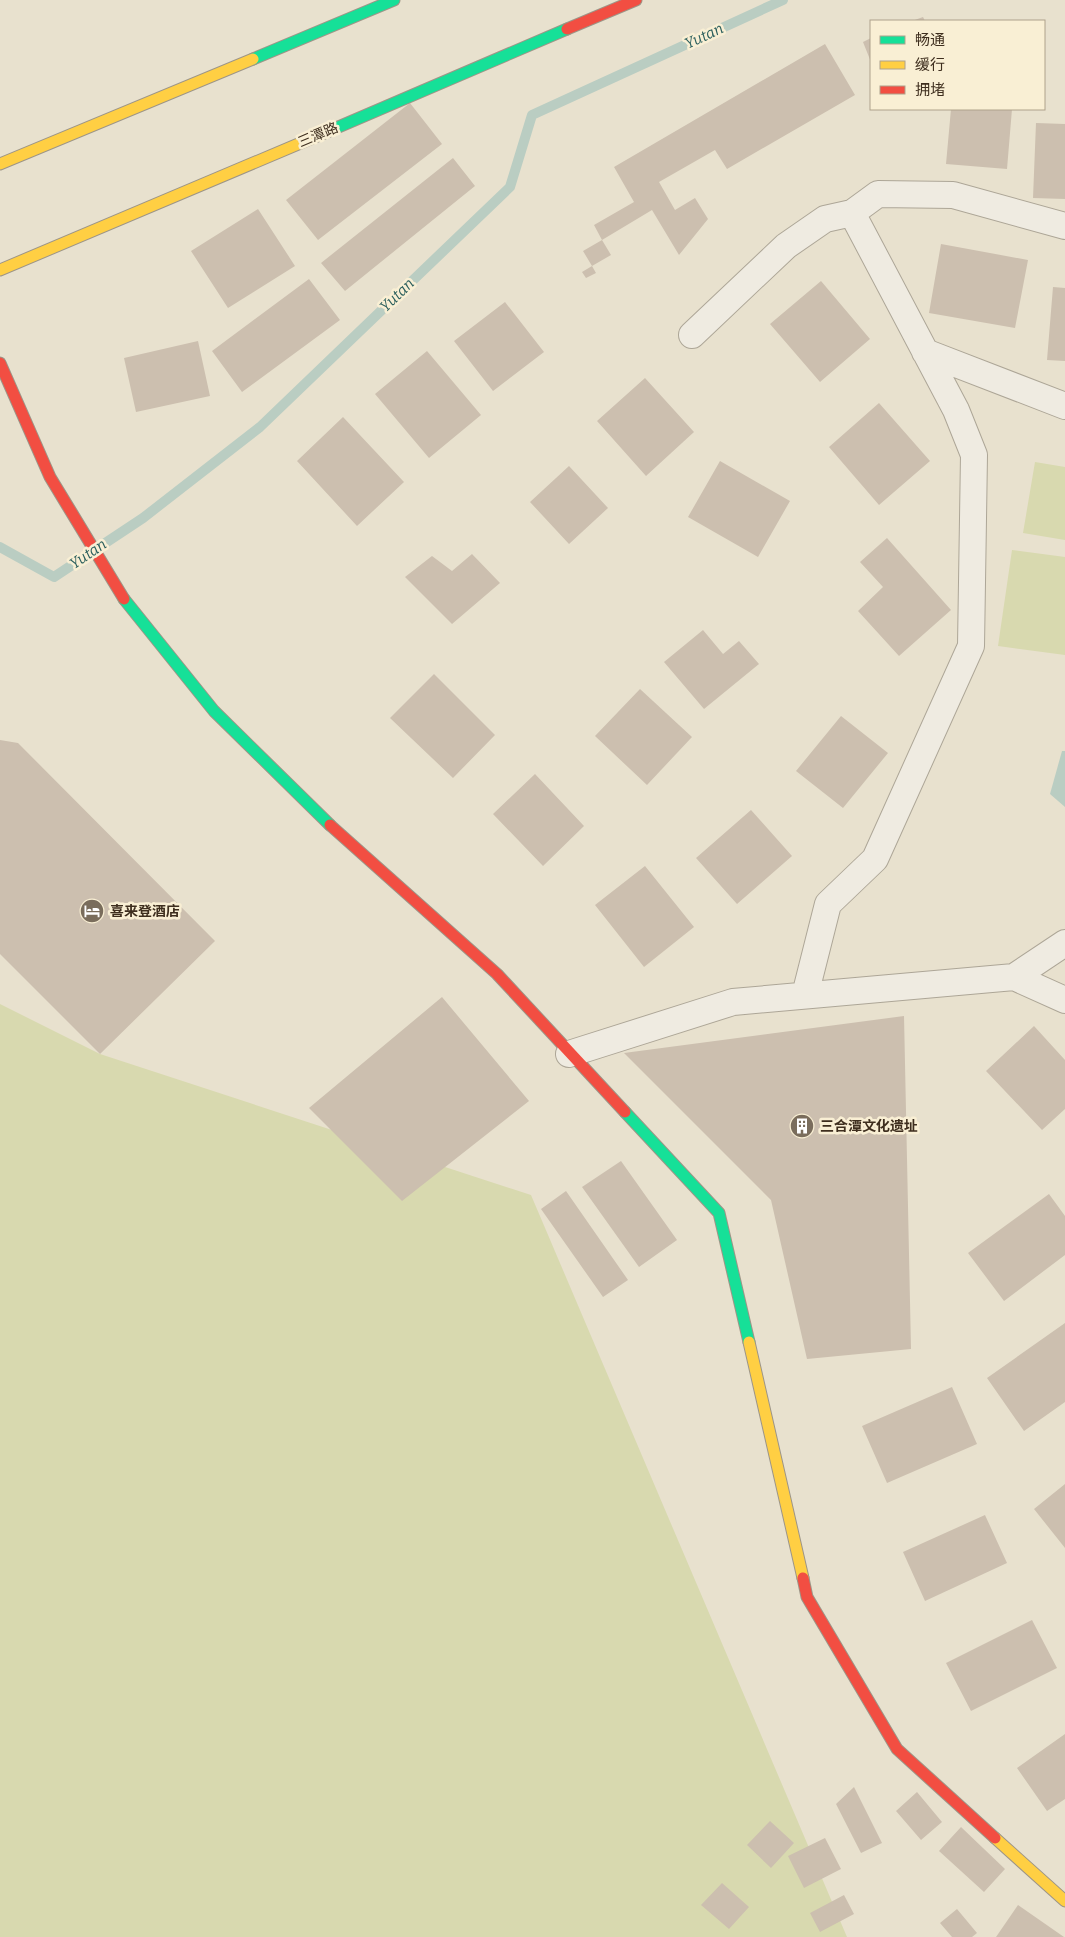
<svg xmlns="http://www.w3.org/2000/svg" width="1065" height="1937" viewBox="0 0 1065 1937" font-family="Bitter,'Noto Sans SC',serif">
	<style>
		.green { fill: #d8d9af }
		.water { fill: #bacdc2 }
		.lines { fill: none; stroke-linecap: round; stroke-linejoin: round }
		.stream { stroke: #bacdc2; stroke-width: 10 }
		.building { fill: #ccbfaf }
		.street-casing { stroke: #ada697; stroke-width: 28 }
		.fast-casing { stroke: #9d9587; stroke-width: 13 }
		.slow-casing { stroke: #9d9587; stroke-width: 13 }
		.jam-casing { stroke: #9d9587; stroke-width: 13 }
		.street { stroke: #efebe1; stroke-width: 26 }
		.fast { stroke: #16e098; stroke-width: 11 }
		.slow { stroke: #ffcf43; stroke-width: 11 }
		.jam { stroke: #f24e42; stroke-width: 11 }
		.labels { text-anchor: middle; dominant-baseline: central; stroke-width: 5; stroke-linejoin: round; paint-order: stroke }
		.street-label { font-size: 14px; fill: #3e2e1e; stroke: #f9efd4 }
		.poi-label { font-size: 14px; font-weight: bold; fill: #3e2e1e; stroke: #f9efd4; text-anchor: start }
		.water-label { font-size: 15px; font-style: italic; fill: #2b5f5d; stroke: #f9efd4 }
	</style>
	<rect width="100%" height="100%" fill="#e8e1ce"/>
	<path class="green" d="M1035,462L1065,467V540L1023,533Z
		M1012,550L1065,557V655L998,646Z
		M0,1004L100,1054L531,1195L847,1937H0Z"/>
	<path class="water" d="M1062,751H1065V807L1050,794Z"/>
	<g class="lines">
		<path class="stream" d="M0,547L54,577L143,518L260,427L510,187L532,115L783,0"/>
	</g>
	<path class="building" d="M923,17L925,21H912Z
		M871,38V62L863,42Z
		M825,44L855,95L727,169L715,150L659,182L675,210L695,198L708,219L679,255L652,210L602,240L594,225L634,202L614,167Z
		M410,103L442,144L318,240L286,200Z
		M951,109H1012L1007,169L946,164Z
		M1036,123L1065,124V199L1033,198Z
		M453,158L475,186L345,291L321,263Z
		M258,209L295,266L228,308L191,251Z
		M602,240L611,255L592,266L583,251Z
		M941,244L1028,260L1015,328L929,313Z
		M592,266L596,273L586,278L582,272Z
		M309,279L340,320L242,392L212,351Z
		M821,281L870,339L820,382L770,324Z
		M1053,287L1065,288V361L1047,360Z
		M505,302L544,352L493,391L454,341Z
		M198,341L210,396L136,412L124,358Z
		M427,351L481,415L429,458L375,394Z
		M645,378L694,432L646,476L597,421Z
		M879,403L930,461L879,505L829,447Z
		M343,417L404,482L357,526L297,461Z
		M720,461L790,501L758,557L688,517Z
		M569,466L608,508L569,544L530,502Z
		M887,538L951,610L899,656L858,611L883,587L860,562Z
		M472,554L500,583L452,624L405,577L432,556L452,571Z
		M703,630L723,654L739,641L759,664L704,709L664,662Z
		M434,674L495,735L453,778L390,718Z
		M640,689L692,737L647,785L595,736Z
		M841,716L888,753L843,808L796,771Z
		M0,740L18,743L215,941L100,1054L0,954Z
		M535,774L584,826L543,866L493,814Z
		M751,810L792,856L737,904L696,858Z
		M645,866L694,927L644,967L595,905Z
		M442,997L529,1101L402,1201L309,1108Z
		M904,1016L911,1349L807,1359L771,1200L624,1053Z
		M1034,1026L1065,1060V1109L1042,1130L986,1071Z
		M621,1161L677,1240L639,1267L582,1187Z
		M566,1191L628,1280L603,1297L541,1209Z
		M1049,1194L1065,1216V1255L1004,1301L968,1253Z
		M1065,1323V1402L1024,1431L987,1378Z
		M952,1387L977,1444L887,1483L862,1426Z
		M1065,1484V1548L1034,1509Z
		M985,1515L1007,1563L925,1601L903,1552Z
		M1032,1620L1057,1668L971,1711L946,1663Z
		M1065,1734V1799L1047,1811L1017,1768Z
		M854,1787L882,1843L861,1853L836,1804Z
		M917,1792L942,1822L921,1840L896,1811Z
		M770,1821L794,1843L771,1868L747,1845Z
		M961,1827L1005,1869L984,1892L939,1851Z
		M825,1838L841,1869L804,1888L788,1856Z
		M722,1883L749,1907L729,1929L701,1905Z
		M844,1895L854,1914L820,1932L810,1913Z
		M1018,1905L1064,1937H996Z
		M957,1909L977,1933L972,1937H952L940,1923Z"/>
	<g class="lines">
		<g class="street-casing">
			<path id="street" d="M692,335L786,246L825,219L852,213L878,194L953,195L1065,226
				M925,352L1065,406
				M1014,977L1065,943
				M805,995L828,904L875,859L971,646L974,455L956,410L852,213
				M569,1054L733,1002L1014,977L1065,1000"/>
		</g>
		<g class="fast-casing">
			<path id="fast" d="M253,59L394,0
				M329,131L567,29
				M124,599L214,711L330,825
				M625,1112L719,1213L749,1342"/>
		</g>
		<g class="slow-casing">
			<path id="slow" d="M0,164L253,59
				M0,270L329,131
				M749,1342L803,1578
				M995,1838L1065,1901"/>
		</g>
		<g class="jam-casing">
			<path id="jam" d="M567,29L636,0
				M0,363L50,477L124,599
				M330,825L497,974L625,1112
				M803,1578L807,1597L897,1749L995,1838"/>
		</g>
		<use href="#street" class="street"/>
		<use href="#fast" class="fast"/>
		<use href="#slow" class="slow"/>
		<use href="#jam" class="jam"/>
	</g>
	<defs>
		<g id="hotel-disc" transform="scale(1.25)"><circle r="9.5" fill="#7a6d5c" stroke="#f9efd4"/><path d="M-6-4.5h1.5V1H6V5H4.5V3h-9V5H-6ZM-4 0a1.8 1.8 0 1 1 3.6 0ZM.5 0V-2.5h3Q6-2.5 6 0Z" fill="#fff"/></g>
		<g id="building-disc" transform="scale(1.25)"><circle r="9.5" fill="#7a6d5c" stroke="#f9efd4"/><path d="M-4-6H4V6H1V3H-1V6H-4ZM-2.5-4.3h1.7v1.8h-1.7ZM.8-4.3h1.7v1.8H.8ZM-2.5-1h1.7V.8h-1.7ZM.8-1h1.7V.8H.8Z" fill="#fff"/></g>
	</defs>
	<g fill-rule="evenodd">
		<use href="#hotel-disc" x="92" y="911"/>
		<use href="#building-disc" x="802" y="1126"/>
	</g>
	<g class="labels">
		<g class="street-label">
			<text transform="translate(318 135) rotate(-23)">三潭路</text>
		</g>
		<g class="poi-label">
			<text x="110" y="911">喜来登酒店</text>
			<text x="820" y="1126">三合潭文化遗址</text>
		</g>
		<g class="water-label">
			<text transform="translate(704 36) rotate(-25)">Yutan</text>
			<text transform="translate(397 295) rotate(-44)">Yutan</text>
			<text transform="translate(88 554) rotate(-34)">Yutan</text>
		</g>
	</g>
	<rect x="870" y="20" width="175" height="90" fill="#f9efd4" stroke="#aea28b"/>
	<rect x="880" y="36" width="25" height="8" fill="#16e098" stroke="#aea28b"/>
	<text x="915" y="45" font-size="15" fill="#3e2e1e">畅通</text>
	<rect x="880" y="61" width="25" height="8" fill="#ffcf43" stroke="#aea28b"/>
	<text x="915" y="70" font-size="15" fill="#3e2e1e">缓行</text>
	<rect x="880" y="86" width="25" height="8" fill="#f24e42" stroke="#aea28b"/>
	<text x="915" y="95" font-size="15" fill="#3e2e1e">拥堵</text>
</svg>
